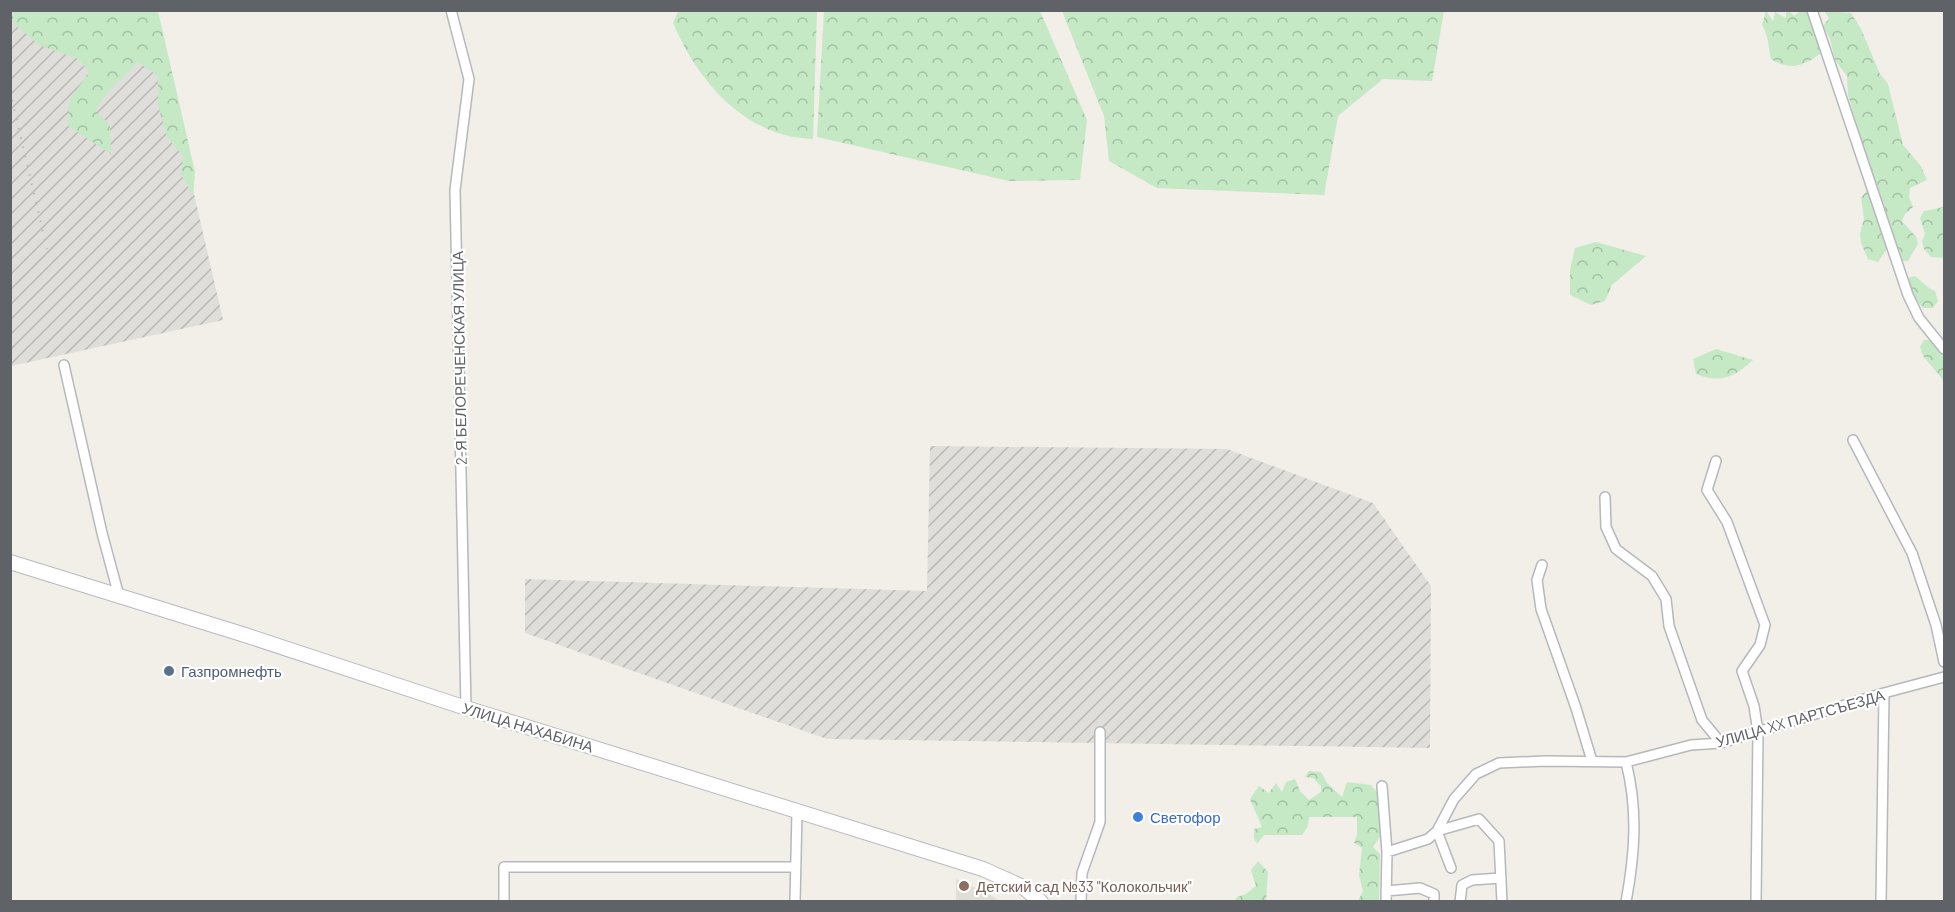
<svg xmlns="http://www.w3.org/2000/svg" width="1955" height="912" viewBox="0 0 1955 912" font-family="Barlow,sans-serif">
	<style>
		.industrial { fill: url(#industrial-furrows) }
		.education { fill: #e1ded6 }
		.forest { fill: url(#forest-crowns) }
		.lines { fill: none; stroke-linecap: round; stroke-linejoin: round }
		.street-casing { stroke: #b5b8bc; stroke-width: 12 }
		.secondary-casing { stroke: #b6babf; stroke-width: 16 }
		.street { stroke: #fff; stroke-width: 9 }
		.secondary { stroke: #fff; stroke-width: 14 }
		.rail { stroke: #b6b7b8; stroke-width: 2; stroke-dasharray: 1.5 8; stroke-linecap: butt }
		.service-dot { fill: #5c6f8a; stroke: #fff; stroke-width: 2 }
		.shop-dot { fill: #3f7fe0; stroke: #fff; stroke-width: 2 }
		.education-dot { fill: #8d6e63; stroke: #fff; stroke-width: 2 }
		.labels { text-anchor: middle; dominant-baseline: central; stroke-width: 4.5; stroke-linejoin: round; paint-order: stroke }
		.street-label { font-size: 15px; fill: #5f6368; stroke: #fff }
		.service-label { font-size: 15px; fill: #4e5e75; stroke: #fff; text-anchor: start }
		.shop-label { font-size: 15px; fill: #366cbe; stroke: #fff; text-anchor: start }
		.education-label { font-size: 15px; fill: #785e54; stroke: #fff; text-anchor: start }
	</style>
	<defs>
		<pattern id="industrial-furrows" width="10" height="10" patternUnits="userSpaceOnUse" patternTransform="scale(1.5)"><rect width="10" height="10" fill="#e0deda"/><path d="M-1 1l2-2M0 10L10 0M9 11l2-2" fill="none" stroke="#b9b8b5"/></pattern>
		<pattern id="forest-crowns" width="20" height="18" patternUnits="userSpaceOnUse" patternTransform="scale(1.5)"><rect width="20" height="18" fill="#c5e8c5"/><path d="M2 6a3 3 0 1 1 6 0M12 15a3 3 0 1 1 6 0" fill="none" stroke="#a3c0a4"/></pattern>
	</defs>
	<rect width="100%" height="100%" fill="#f1efe8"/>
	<path class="industrial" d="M10,11H152L223,320L11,366Z
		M930,446L1227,449L1373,503L1431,586L1430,748L827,739L525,633V579L927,591Z"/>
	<path class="education" d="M956,879L987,893L1000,901H956Z"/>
	<path class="forest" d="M13,11H158L195,172L193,196L181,175L183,156L167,137L158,105V76L138,62L109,91L95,110L110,125L111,154L68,126L69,101L89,72L78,59L39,45L13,23Z
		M678,11H817L813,139C805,138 797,138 789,136C733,123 695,74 673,23Z
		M824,11H1040L1087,120L1080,180L1009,181L817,137Z
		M1062,11H1444L1432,81L1383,79L1338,116L1324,195L1157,188L1109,161L1104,116Z
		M1766,11L1773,21L1775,12L1786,18V11H1789L1794,16L1800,11H1809L1821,45L1820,54C1803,66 1790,71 1771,59C1768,46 1769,37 1762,25Z
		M1824,11L1851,13L1861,29L1880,74L1888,84L1903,145L1921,166L1927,180L1910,188L1909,197L1913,207L1905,214L1902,221L1916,237L1918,244L1908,261H1902L1854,116L1848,95L1847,76L1835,60L1830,39L1823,26L1829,18Z
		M1868,189L1887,249L1878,262L1868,259L1861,243L1860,234L1864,219L1861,198Z
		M1944,207V258L1931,257L1924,249L1922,241L1925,234L1920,218L1924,211Z
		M1596,242L1646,256L1612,285L1605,301L1591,305L1570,295V270L1575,248Z
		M1915,276L1929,288L1935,291L1938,301L1933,308H1923L1908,290V278Z
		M1924,340H1930L1944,353V381L1923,356L1920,347Z
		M1716,349L1753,360C1734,377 1721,384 1696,374L1693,359Z
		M1309,771L1321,772L1327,783L1342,797L1347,782L1371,785L1379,795L1381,835L1373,847L1380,854L1379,901H1358L1363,891L1359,875L1362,848L1354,843L1357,835V817H1309L1308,826L1302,835H1264L1257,844L1254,838V829L1262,827L1250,799L1259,786L1269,793L1276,783L1282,792L1286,782L1295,779L1300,791L1309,800L1321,792V786L1313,778L1305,777Z
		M1258,861L1268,872L1266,901H1235L1237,897L1246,894L1256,886L1251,870Z"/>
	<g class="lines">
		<g class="street-casing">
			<path id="street" d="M451,10L469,79L455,190L466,708
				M1812,10L1908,295L1919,318L1944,349
				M64,365L102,533L119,596
				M1853,440L1912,553L1936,625L1944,662
				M1716,461L1707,490L1727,522L1765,625L1760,645L1742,671L1754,706L1758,732L1756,902
				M1605,497L1606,527L1616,549L1652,576L1666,599L1669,626L1702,720L1721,743
				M1542,565L1537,580L1541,609L1576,708L1592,761
				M1626,762C1638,810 1635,853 1626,902
				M1382,786L1387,852L1386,902
				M1437,831L1454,799L1476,774L1499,763L1545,761L1626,762L1691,745L1721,743L1884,693L1944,677
				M1437,831L1451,868
				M1387,852L1428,839L1437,831L1479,819L1499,841L1502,902
				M1386,891L1420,888L1434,894V902
				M504,902V867H795
				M795,902L797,811
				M1081,902L1082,873L1100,822V732
				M1460,902L1462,885L1472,880L1501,878
				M1881,902L1884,693"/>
		</g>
		<g class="secondary-casing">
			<path id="secondary" d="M10,562L245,635L466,708L983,869L1023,887L1041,902"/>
		</g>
		<use href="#street" class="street"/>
		<use href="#secondary" class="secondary"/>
		<path class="rail" d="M10,91L47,249"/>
	</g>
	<circle class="service-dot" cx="169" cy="671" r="6"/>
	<circle class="shop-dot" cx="1138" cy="817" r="6"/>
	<circle class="education-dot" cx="964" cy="886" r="6"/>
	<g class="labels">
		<g class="street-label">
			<text transform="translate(459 358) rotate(-91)">2-Я БЕЛОРЕЧЕНСКАЯ УЛИЦА</text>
			<text transform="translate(1800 718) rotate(-16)">УЛИЦА XX ПАРТСЪЕЗДА</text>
			<text transform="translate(528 727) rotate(17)">УЛИЦА НАХАБИНА</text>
		</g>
		<g class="service-label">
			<text x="181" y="671">Газпромнефть</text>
		</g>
		<g class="shop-label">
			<text x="1150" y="817">Светофор</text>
		</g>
		<g class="education-label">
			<text x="976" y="886">Детский сад №33 "Колокольчик"</text>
		</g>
	</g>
	<rect width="1955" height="912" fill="none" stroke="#5f6368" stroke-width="24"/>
</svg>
